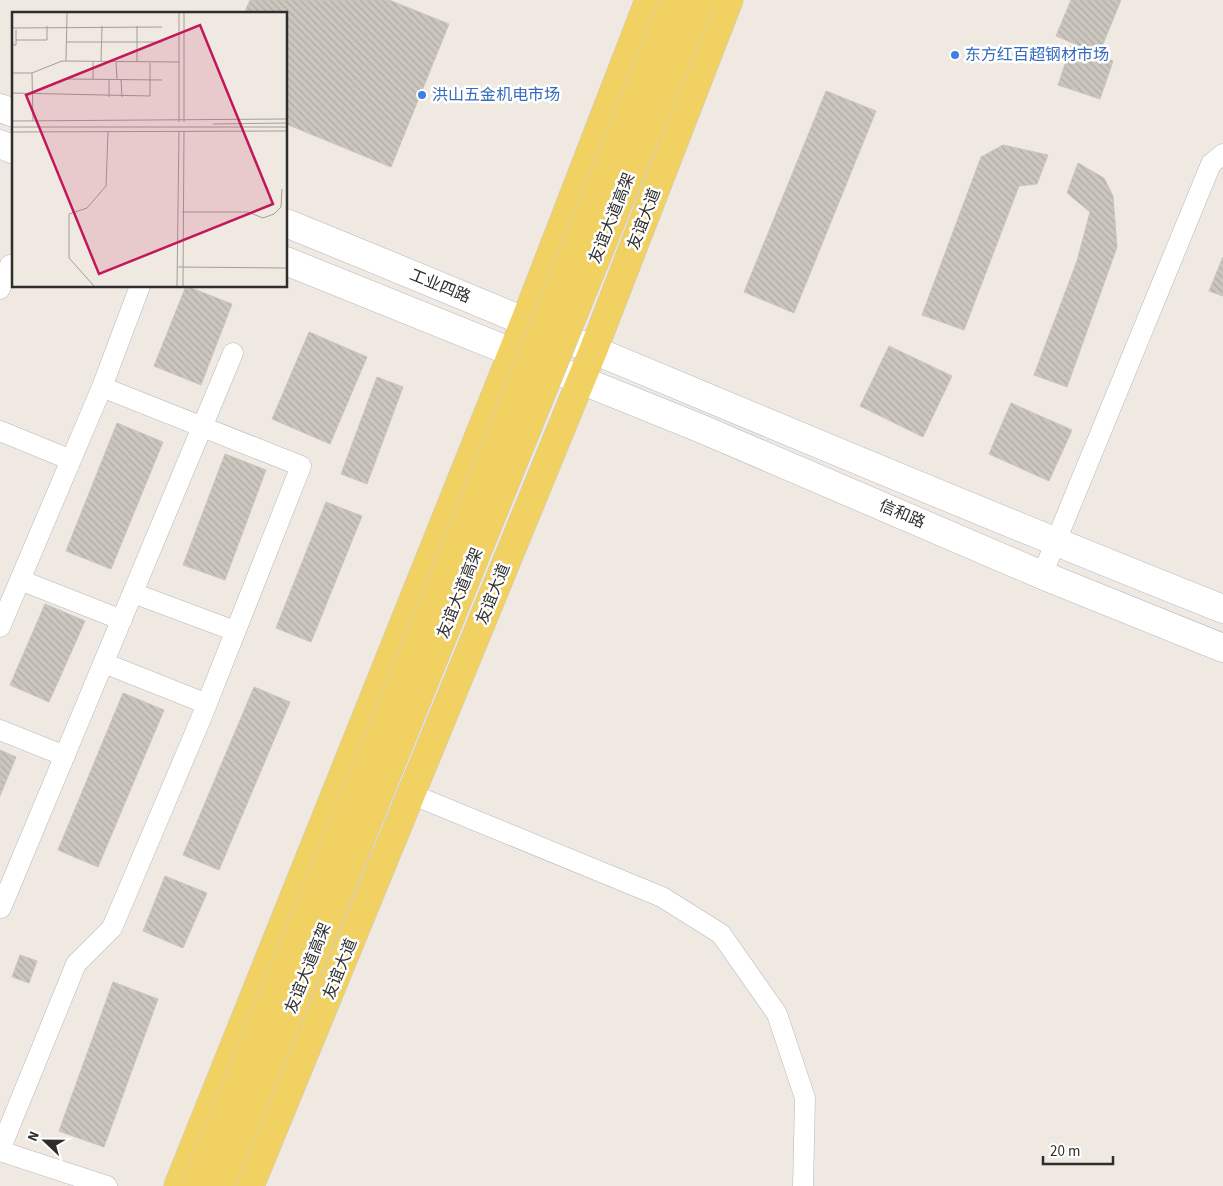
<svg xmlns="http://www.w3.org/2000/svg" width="1223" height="1186" viewBox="0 0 1223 1186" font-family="'Source Sans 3','Noto Sans SC',sans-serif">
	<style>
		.building { fill: url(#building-back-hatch); stroke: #cbc5ba }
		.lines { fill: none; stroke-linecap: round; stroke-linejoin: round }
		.minor-casing { stroke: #b4b7c1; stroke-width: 21 }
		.secondary-casing { stroke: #b4b7c1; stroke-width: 29 }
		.primary-casing { stroke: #c9c9c9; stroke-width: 29 }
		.minor { stroke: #fff; stroke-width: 20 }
		.secondary { stroke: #fff; stroke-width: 28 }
		.primary { stroke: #f2d163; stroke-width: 28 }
		.primary-bridge-casing { stroke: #c9c9c9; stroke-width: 29; stroke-linecap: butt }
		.primary-bridge { stroke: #f2d163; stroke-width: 28 }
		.shop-dot { fill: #3f7fe0; stroke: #fff; stroke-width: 2 }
		.labels { text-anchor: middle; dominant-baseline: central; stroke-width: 5; stroke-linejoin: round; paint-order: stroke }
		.shop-label { font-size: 16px; fill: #366cbe; stroke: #fff; text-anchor: start }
		.street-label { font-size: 16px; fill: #2e2e2e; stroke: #fff }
		.inset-road { fill: none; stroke: #a29e99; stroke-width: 1 }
		.view { fill: #c2185b; fill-opacity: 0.15; stroke: #c2185b; stroke-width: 2.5 }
		.inset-edge { fill: none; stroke: #2e2e2e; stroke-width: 2.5 }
	</style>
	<defs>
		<pattern id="building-back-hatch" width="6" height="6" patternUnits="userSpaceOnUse" patternTransform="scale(1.25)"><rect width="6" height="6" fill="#cbc7bf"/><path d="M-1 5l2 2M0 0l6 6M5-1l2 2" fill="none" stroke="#afaba4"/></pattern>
	</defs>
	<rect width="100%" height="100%" fill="#efe9e1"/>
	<path class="building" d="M250,0H389L449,24L391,167L286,124V14H244Z
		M1071,0H1121L1099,54L1056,36Z
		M1071,46L1113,61L1100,99L1058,85Z
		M826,91L876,111L794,313L744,292Z
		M1003,145L1048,155L1037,184L1019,186L964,330L922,315L981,157Z
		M1078,163L1104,178L1113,196L1117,247L1067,387L1034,375L1077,261L1090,212L1067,193Z
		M1223,257V296L1209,291Z
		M186,286L232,304L201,385L154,366Z
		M309,332L367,357L330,444L272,419Z
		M889,346L952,376L923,437L860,406Z
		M377,377L403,387L367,484L341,474Z
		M1011,403L1072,430L1049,481L989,454Z
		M117,423L163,442L111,569L66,551Z
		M225,454L266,470L225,580L183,565Z
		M326,502L362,516L311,642L276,628Z
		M45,604L85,621L49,702L10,685Z
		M254,687L290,702L219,870L183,855Z
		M123,693L164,710L98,867L58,850Z
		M0,750L16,757L0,796Z
		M165,876L207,893L183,948L143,931Z
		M20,955L37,961L29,983L12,977Z
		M113,982L158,999L104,1147L59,1131Z"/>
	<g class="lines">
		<g class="minor-casing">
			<path id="minor" d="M0,289L10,265
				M0,431L71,460
				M1042,575L1211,164L1223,154
				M20,580L122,620
				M133,593L235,631
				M0,627L102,387L140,286
				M104,663L207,704
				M0,730L65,756
				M411,794L662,897L721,934L777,1014L805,1098L803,1186
				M1,908L233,353
				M0,1150L76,964L112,928L200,721L301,466L102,387
				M0,1151L107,1186"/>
		</g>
		<g class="secondary-casing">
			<path id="secondary" d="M0,108L14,113
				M0,144L14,150
				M286,223C599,350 909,485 1223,609
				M286,261L702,429L1042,575L1223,648"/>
		</g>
		<g class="primary-casing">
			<path id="primary" d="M178,1186L525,321L649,0
				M250,1186L593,351L729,0"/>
		</g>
		<use href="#minor" class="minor"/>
		<use href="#secondary" class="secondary"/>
		<use href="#primary" class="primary"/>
		<g class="primary-bridge-casing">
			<path id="primary-bridge" d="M195,1186L425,624L674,0
				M220,1186L701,0"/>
		</g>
		<use href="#primary-bridge" class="primary-bridge"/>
	</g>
	<g class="shop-dot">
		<circle cx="955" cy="55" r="5"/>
		<circle cx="422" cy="95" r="5"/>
	</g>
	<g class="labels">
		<g class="shop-label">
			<text x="965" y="55">东方红百超钢材市场</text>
			<text x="432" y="95">洪山五金机电市场</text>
		</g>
		<g class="street-label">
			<text transform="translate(612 218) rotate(-68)">友谊大道高架</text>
			<text transform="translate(644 219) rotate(-69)">友谊大道</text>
			<text transform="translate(440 286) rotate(22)">工业四路</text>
			<text transform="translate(902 514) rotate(23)">信和路</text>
			<text transform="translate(460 593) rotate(-68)">友谊大道高架</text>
			<text transform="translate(493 594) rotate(-68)">友谊大道</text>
			<text transform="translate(308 968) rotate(-68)">友谊大道高架</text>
			<text transform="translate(340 969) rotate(-68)">友谊大道</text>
		</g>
	</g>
	<g transform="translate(12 12)">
		<rect width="275" height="275" fill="#efe9e1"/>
		<path class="inset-road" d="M125,14V50M0,16L150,15M4,28H35V14M55,30H150M0,33H4V18M54,49L55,1M81,50V67M89,50L90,14M104,50L105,67M0,61H20L50,49L167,50M20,61L21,109M55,67L150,68M97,67V85M109,67L110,85M0,81L138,84V51M0,109L275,107M167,110V1M172,110V1M201,112L275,111M0,115H275M0,120L275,119M170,200H236L251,206L262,202L269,195L270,177M166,255L275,256M82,274L57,246V202L75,196L94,174L96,120M165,274L167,119M171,274L172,119"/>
		<path class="view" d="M188,13L261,192L87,262L14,83Z"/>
		<rect width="275" height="275" class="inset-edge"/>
	</g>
	<g transform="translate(45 1141) rotate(292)" stroke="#ffffff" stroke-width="4" paint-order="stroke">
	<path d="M0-4L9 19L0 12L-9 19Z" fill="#2e2e2e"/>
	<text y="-8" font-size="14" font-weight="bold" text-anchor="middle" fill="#2e2e2e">N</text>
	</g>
	<path d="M1043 1156v8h70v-8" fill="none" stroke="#2e2e2e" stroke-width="2.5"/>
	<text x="1050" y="1156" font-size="15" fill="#2e2e2e" stroke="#ffffff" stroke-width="4" paint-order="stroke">20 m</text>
</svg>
